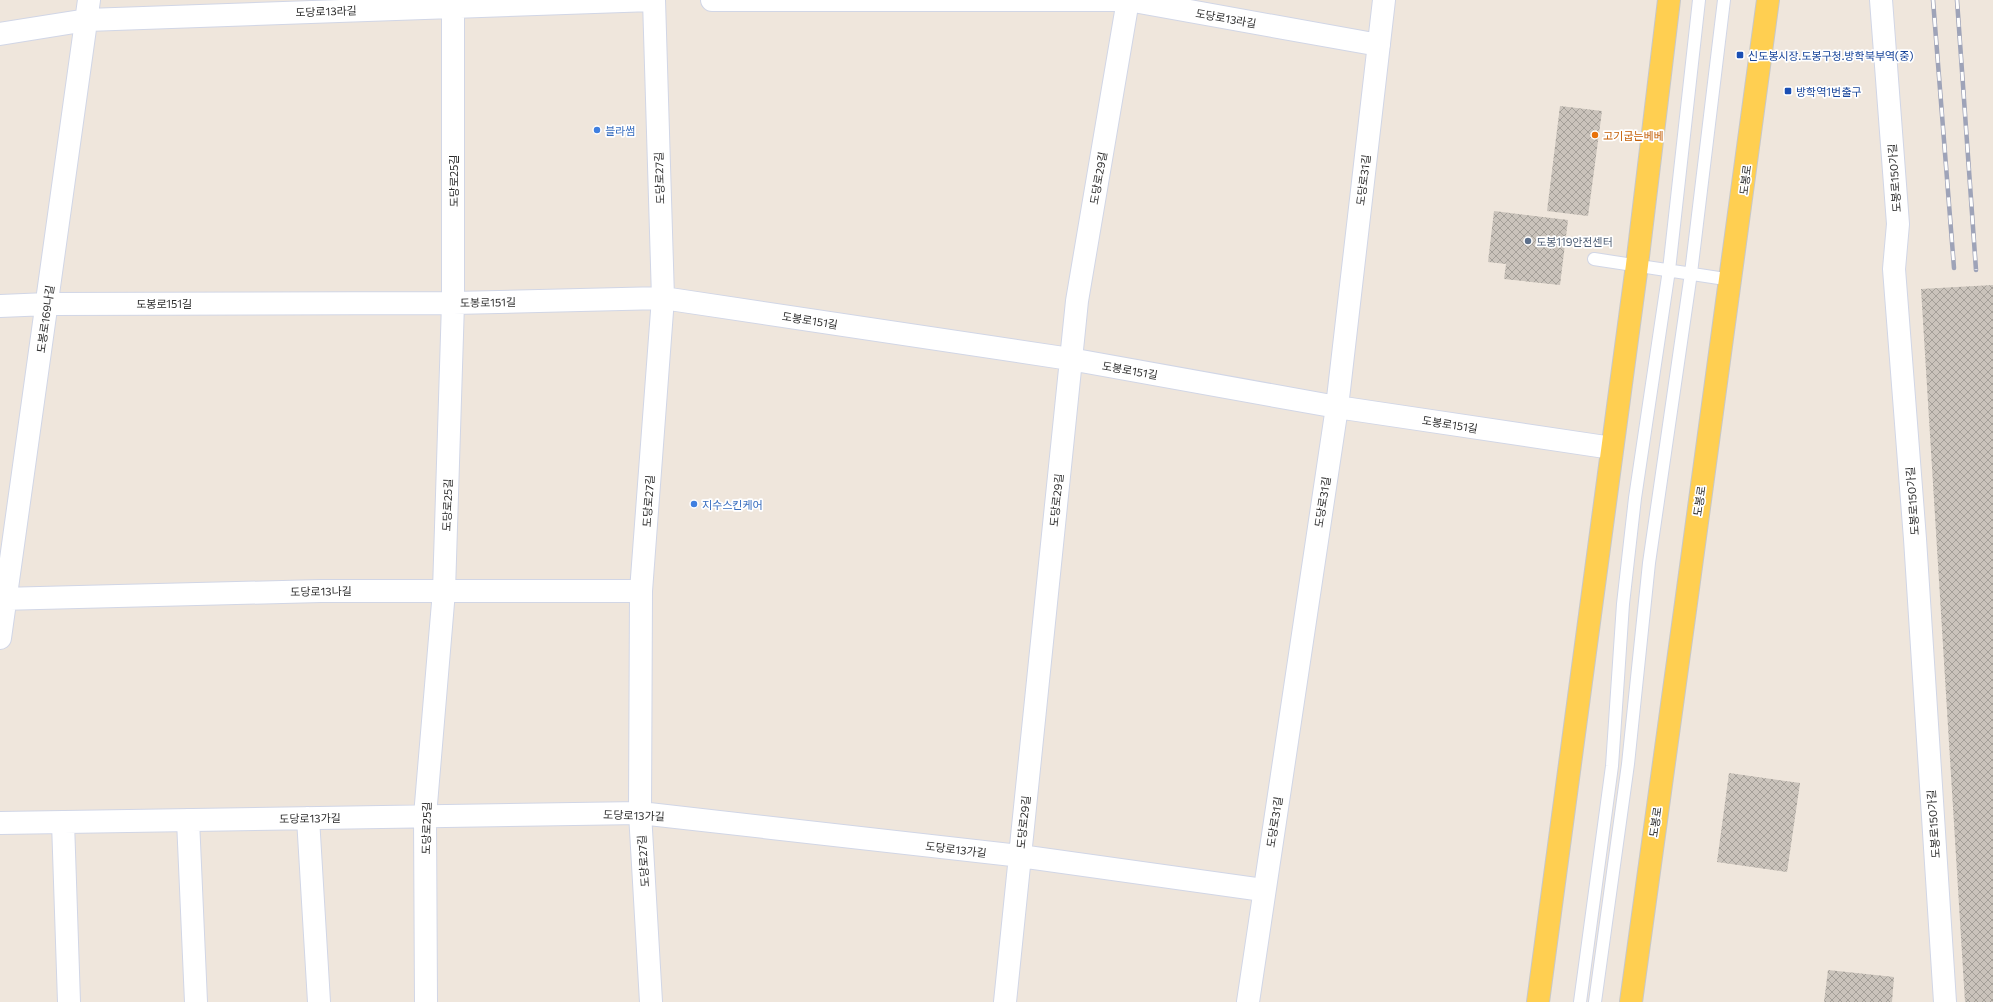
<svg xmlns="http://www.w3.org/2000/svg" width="1993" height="1002" viewBox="0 0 1993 1002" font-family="Commissioner,'Noto Sans KR',sans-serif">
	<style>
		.building { fill: url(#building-cross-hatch) }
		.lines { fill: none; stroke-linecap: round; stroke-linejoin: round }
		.lane-casing { stroke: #d1d6e6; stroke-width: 14 }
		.street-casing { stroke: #d1d6e6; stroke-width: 24 }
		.primary-casing { stroke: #c8c8c8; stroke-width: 24 }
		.lane { stroke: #fff; stroke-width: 12 }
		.street { stroke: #fff; stroke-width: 22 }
		.primary { stroke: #ffcf51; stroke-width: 22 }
		.rail-casing { stroke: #9ea3b8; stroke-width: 4.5 }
		.rail { stroke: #fff; stroke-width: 3; stroke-dasharray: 9; stroke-linecap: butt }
		.transit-dot { fill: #1a4fb4; stroke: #fff; stroke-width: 1.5 }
		.shop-dot { fill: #3f7fe0; stroke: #fff; stroke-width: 1.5 }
		.food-dot { fill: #e8710a; stroke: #fff; stroke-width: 1.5 }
		.service-dot { fill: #5c6f8a; stroke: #fff; stroke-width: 1.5 }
		.labels { text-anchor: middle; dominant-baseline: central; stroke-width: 3.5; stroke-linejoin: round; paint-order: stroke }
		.street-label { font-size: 11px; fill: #2b2b2b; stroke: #fff }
		.transit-label { font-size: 11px; fill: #164399; stroke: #fff; text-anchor: start }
		.shop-label { font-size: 11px; fill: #366cbe; stroke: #fff; text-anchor: start }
		.food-label { font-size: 11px; fill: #c56008; stroke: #fff; text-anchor: start }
		.service-label { font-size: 11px; fill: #4e5e75; stroke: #fff; text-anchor: start }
	</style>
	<defs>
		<pattern id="building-cross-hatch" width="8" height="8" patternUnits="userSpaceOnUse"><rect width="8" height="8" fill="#cac3bb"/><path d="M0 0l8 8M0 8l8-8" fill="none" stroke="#a49f98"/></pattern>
	</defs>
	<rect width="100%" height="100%" fill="#efe6dc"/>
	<path class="building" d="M1560,106L1602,111L1588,216L1547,211Z
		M1494,211L1568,220L1560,285L1504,279L1506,264L1488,262Z
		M1993,285V1002H1965L1921,289Z
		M1729,773L1800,783L1787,872L1717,862Z
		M1828,970L1894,977L1892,1002H1824Z"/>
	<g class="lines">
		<g class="lane-casing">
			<path id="lane" d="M1594,259L1732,280
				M1580,1002L1612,766L1623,604L1635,498L1669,270L1699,0
				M1595,1002L1628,764L1649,563L1691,273L1724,0"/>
		</g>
		<g class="street-casing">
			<path id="street" d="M712,0H1128L1379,45
				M1881,0L1898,224L1894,269L1915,539L1945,1002
				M0,34L87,20L652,0
				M0,306L48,304L453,303L663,298L1070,359L1337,407L1612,448
				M0,599L321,591H641
				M0,638L89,0
				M308,818L319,1002
				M188,820L196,1002
				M63,822L69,1002
				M0,823L640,813L1020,856L1263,890
				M426,1002L425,816L444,591L453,303V7
				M651,1002L640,813L641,591L663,298L654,0
				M1005,1002L1077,301L1128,0
				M1248,1002L1337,407L1384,0"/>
		</g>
		<g class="primary-casing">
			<path id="primary" d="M1538,1002L1637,265L1669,0
				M1631,1002C1676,668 1725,334 1768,0"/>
		</g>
		<use href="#lane" class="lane"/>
		<use href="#street" class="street"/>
		<use href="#primary" class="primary"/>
		<g class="rail-casing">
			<path id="rail" d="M1933,0L1954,268
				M1957,0L1976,270"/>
		</g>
		<use href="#rail" class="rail"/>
	</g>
	<g class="transit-dot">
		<rect x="1736" y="51" width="8" height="8" rx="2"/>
		<rect x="1784" y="87" width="8" height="8" rx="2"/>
	</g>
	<g class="shop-dot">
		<circle cx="597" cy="130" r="4"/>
		<circle cx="694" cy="504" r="4"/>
	</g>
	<circle class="food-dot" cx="1595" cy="135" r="4"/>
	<circle class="service-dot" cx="1528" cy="241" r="4"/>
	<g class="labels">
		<g class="street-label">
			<text transform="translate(326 11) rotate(-2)">도당로13라길</text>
			<text transform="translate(1226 18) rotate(10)">도당로13라길</text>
			<text transform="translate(659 178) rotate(-92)">도당로27길</text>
			<text transform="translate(1098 178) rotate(-80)">도당로29길</text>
			<text transform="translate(1894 178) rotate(-94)">도봉로150가길</text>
			<text transform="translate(1363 180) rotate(-83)">도당로31길</text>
			<text transform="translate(1745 180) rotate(-83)">도봉로</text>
			<text transform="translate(453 181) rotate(-90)">도당로25길</text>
			<text transform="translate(488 302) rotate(-1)">도봉로151길</text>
			<text x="164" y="303">도봉로151길</text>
			<text transform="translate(45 319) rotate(-82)">도봉로169나길</text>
			<text transform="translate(810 320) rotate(9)">도봉로151길</text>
			<text transform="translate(1130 370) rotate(10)">도봉로151길</text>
			<text transform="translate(1450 424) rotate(9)">도봉로151길</text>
			<text transform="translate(1056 500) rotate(-84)">도당로29길</text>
			<text transform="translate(648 501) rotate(-86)">도당로27길</text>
			<text transform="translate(1699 501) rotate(-82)">도봉로</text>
			<text transform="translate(1912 501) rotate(-94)">도봉로150가길</text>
			<text transform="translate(1322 502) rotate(-81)">도당로31길</text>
			<text transform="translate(447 505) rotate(-88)">도당로25길</text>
			<text transform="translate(321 591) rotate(-1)">도당로13나길</text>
			<text transform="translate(634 815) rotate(2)">도당로13가길</text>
			<text transform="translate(310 818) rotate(-1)">도당로13가길</text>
			<text transform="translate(1023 822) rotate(-84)">도당로29길</text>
			<text transform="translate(1274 822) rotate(-81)">도당로31길</text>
			<text transform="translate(1655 822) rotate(-82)">도봉로</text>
			<text transform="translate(1933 824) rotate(-94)">도봉로150가길</text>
			<text transform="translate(426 828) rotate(-89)">도당로25길</text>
			<text transform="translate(956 849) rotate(7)">도당로13가길</text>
			<text transform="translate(643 861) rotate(-94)">도당로27길</text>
		</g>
		<g class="transit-label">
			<text x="1748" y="55">신도봉시장.도봉구청.방학북부역(중)</text>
			<text x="1796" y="91">방학역1번출구</text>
		</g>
		<g class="shop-label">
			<text x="605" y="130">블라썸</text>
			<text x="702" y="504">지수스킨케어</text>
		</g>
		<g class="food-label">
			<text x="1603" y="135">고기굽는베베</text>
		</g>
		<g class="service-label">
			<text x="1536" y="241">도봉119안전센터</text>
		</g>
	</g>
</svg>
